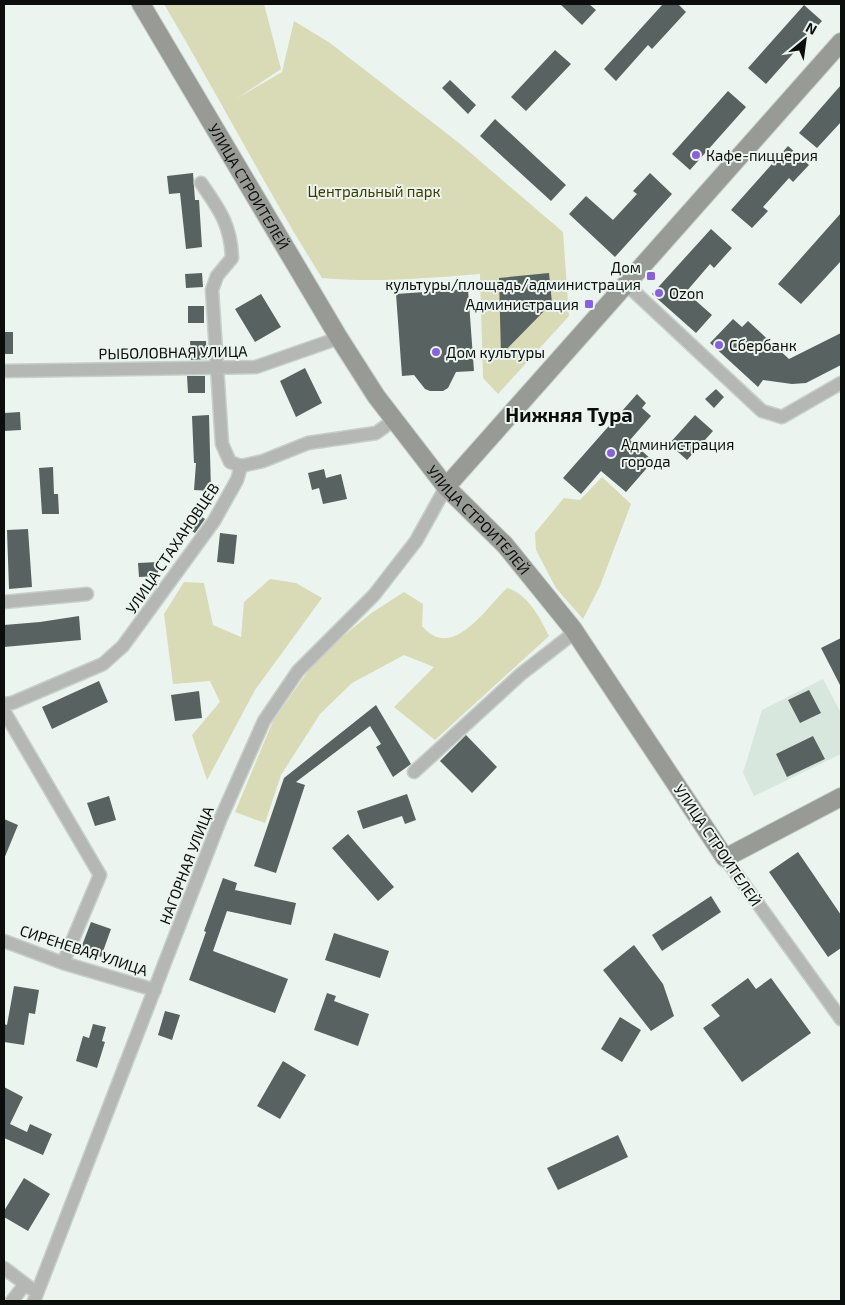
<svg xmlns="http://www.w3.org/2000/svg" width="845" height="1305" viewBox="0 0 845 1305" font-family="'Exo 2',sans-serif">
	<style>
		.built { fill: #d7e7de }
		.green { fill: #d9dab6 }
		.building { fill: #586261 }
		.lines { fill: none; stroke-linecap: round; stroke-linejoin: round }
		.street-casing { stroke: #c7cfcb; stroke-width: 15 }
		.secondary-casing { stroke: #c7cfcb; stroke-width: 20 }
		.street { stroke: #b5b7b4; stroke-width: 12 }
		.secondary { stroke: #979a95; stroke-width: 18 }
		.poi-dot { fill: #8961db; stroke: #ebf4ef; stroke-width: 2 }
		.labels { text-anchor: middle; dominant-baseline: central; stroke-width: 4; stroke-linejoin: round; paint-order: stroke }
		.poi-label { font-size: 15px; fill: #0b0e0c; stroke: #ebf4ef; text-anchor: start }
		.street-label { font-size: 15px; fill: #0b0e0c; stroke: #ebf4ef }
		.park-label { font-size: 15px; fill: #3d3c00; stroke: #ebf4ef }
		.district-label { font-size: 20px; font-weight: bold; fill: #0b0e0c; stroke: #ebf4ef }
	</style>
	<rect width="100%" height="100%" fill="#ebf4ef"/>
	<path class="built" d="M823,679L841,713V754L754,796L743,773L762,710Z"/>
	<path class="green" d="M164,4H264L281,69L236,99L282,72L294,21L330,43L459,143L563,232L569,316L498,394L483,378L480,274C427,278 375,283 322,278C266,189 218,95 164,4Z
		M602,477L631,504L600,586L583,619L556,588L536,550L535,533L564,498L580,500Z
		M270,579L296,583L322,598L255,690L207,780L192,735L220,702L210,681L173,684L164,614L184,582L204,583L213,625L241,637L244,602Z
		M507,588C528,594 540,618 549,636L435,740L394,707L434,667L404,655L352,683L320,714L281,775L265,823L235,812L273,721L318,657L370,614L404,592L423,604L422,626C452,662 485,609 507,588Z"/>
	<path class="building" d="M560,4H589L596,10L582,25Z
		M663,4H678L686,12L652,49L648,45L616,81L604,69Z
		M804,5L822,21L766,84L748,68Z
		M555,50L571,64L526,111L511,97Z
		M450,80L476,105L468,114L442,88Z
		M841,85V122L817,148L799,133Z
		M728,91L746,107L690,170L672,154Z
		M495,119L566,185L551,201L480,136Z
		M788,146L809,165L793,182L789,178L763,207L768,211L752,228L731,210Z
		M193,173L195,200H199L202,247L186,249L180,193L169,194L167,176Z
		M650,173L672,194L615,257L569,214L586,196L613,220L637,194L633,191Z
		M841,213V261L801,304L778,284Z
		M711,229L732,248L714,268L710,264L686,292L712,315L696,333L652,294Z
		M202,273L203,287L186,288L185,274Z
		M549,273L552,303L501,355L499,278Z
		M468,289L474,371L456,372L448,388L443,391H430L425,389L414,375L402,376L396,294Z
		M261,294L281,327L255,342L235,309Z
		M188,306H204V323H188Z
		M733,319L742,327L748,321L789,359L841,333V365L806,383L792,384L763,380L758,387L710,343Z
		M4,332H13V354H4Z
		M190,341H206L207,359L191,360Z
		M305,368L322,403L296,417L280,381Z
		M187,376H205V393H188Z
		M716,389L724,397L714,408L705,399Z
		M637,394L646,403L642,408L651,416L630,440L653,461L626,492L601,471L581,494L563,478Z
		M20,412L21,430L4,431V413Z
		M209,415L211,491L194,490L196,463H194L192,416Z
		M695,415L713,431L687,460L669,444Z
		M53,467L54,494H58L59,514H42L39,468Z
		M324,469L326,478L341,474L347,499L323,504L319,488L312,490L308,473Z
		M199,515L205,519L195,533L189,529Z
		M28,529L32,587L9,589L7,530Z
		M220,533L237,535L234,564L217,562Z
		M158,562V576L139,577L138,563Z
		M79,616L81,640L4,647V625L40,622Z
		M841,638V687L821,648Z
		M99,681L108,702L52,729L42,707Z
		M809,690L821,713L800,723L788,700Z
		M199,691L202,718L175,721L171,695Z
		M376,705L411,764L393,777L376,747L381,744L370,726L296,782L305,785L276,873L254,866L284,778Z
		M466,735L497,767L472,793L440,761Z
		M813,736L825,759L787,777L776,754Z
		M407,794L416,820L405,824L402,816L363,829L357,811Z
		M109,796L116,820L95,826L87,803Z
		M4,819L18,825L4,859Z
		M348,834L394,887L378,901L332,848Z
		M798,852L841,915V948L828,957L769,872Z
		M223,878L237,883L235,890L296,903L291,925L227,911L213,951L288,979L275,1013L189,980L206,932L204,931Z
		M711,896L721,912L662,951L652,935Z
		M91,922L111,929L101,957L81,948Z
		M334,933L389,951L380,978L325,960Z
		M634,945L663,984L674,1016L651,1031L603,970Z
		M748,978L756,989L771,978L811,1033L742,1082L703,1028L720,1016L711,1005Z
		M14,986L39,990L35,1014L29,1013L24,1045L4,1042V1024L7,1025Z
		M327,993L336,996L334,1001L369,1014L358,1046L314,1030Z
		M165,1011L180,1015L172,1040L158,1035Z
		M620,1017L641,1030L622,1062L601,1049Z
		M93,1024L106,1027L102,1041L105,1042L97,1068L76,1061L83,1036L89,1038Z
		M283,1061L306,1075L280,1119L257,1106Z
		M4,1087L23,1097L10,1124L27,1132L30,1124L52,1134L43,1155L4,1138Z
		M618,1135L628,1157L558,1190L547,1168Z
		M24,1178L50,1194L28,1231L4,1217V1211Z"/>
	<g class="lines">
		<g class="street-casing">
			<path id="street" d="M201,183C219,209 231,225 232,258L217,276L212,290L222,444L230,462L241,466
				M626,284L762,411L782,417L841,383
				M4,371L256,367L339,338
				M241,466L263,461L308,443L376,433L394,420
				M4,602L87,594
				M4,704L12,703L103,664L123,646L214,521L237,480L241,466
				M4,711L100,875L63,963
				M414,772L521,674L575,632
				M725,858L841,1019
				M4,941L63,963L155,990
				M4,1268L37,1293
				M12,1301L25,1284
				M34,1301L220,820L264,721L298,671L374,595L416,541L446,487"/>
		</g>
		<g class="secondary-casing">
			<g id="secondary">
				<path id="s1" d="M141,4L339,338L376,396L446,487L505,545L573,629L725,858L841,797"/>
				<path d="M446,487L841,42"/>
			</g>
		</g>
		<use href="#street" class="street"/>
		<use href="#secondary" class="secondary"/>
	</g>
	<g class="poi-dot">
		<circle cx="696" cy="155" r="5"/>
		<rect x="646" y="271" width="10" height="10" rx="2.5"/>
		<circle cx="659" cy="293" r="5"/>
		<rect x="584" y="299" width="10" height="10" rx="2.5"/>
		<circle cx="719" cy="345" r="5"/>
		<circle cx="436" cy="352" r="5"/>
		<circle cx="611" cy="453" r="5"/>
	</g>
	<g class="labels">
		<g class="poi-label">
			<text x="706" y="155">Кафе-пиццерия</text>
			<text x="641" y="267" text-anchor="end">Дом<tspan x="641" dy="17">культуры/площадь/администрация</tspan></text>
			<text x="669" y="293">Ozon</text>
			<text x="579" y="304" text-anchor="end">Администрация</text>
			<text x="729" y="345">Сбербанк</text>
			<text x="446" y="352">Дом культуры</text>
			<text x="621" y="444">Администрация<tspan x="621" dy="17">города</tspan></text>
		</g>
		<g class="street-label">
			<text stroke="none"><textPath href="#s1" startOffset="212">УЛИЦА СТРОИТЕЛЕЙ</textPath></text>
			<text transform="translate(173 352) rotate(-1)">РЫБОЛОВНАЯ УЛИЦА</text>
			<text stroke="none"><textPath href="#s1" startOffset="618">УЛИЦА СТРОИТЕЛЕЙ</textPath></text>
			<text transform="translate(172 548) rotate(-56)">УЛИЦА СТАХАНОВЦЕВ</text>
			<text transform="translate(718 845) rotate(56)">УЛИЦА СТРОИТЕЛЕЙ</text>
			<text transform="translate(186 865) rotate(-69)">НАГОРНАЯ УЛИЦА</text>
			<text transform="translate(84 950) rotate(18)">СИРЕНЕВАЯ УЛИЦА</text>
		</g>
		<g class="park-label">
			<text x="374" y="191">Центральный парк</text>
		</g>
		<g class="district-label">
			<text x="569" y="414">Нижняя Тура</text>
		</g>
	</g>
	<rect width="845" height="1305" fill="none" stroke="#0b0e0c" stroke-width="10"/>
	<g transform="translate(805 40) rotate(29)" stroke="#ebf4ef" stroke-width="4" paint-order="stroke">
	<path d="M0-4L9 19L0 12L-9 19Z" fill="#0b0e0c"/>
	<text y="-8" font-size="14" font-weight="bold" text-anchor="middle" fill="#0b0e0c">N</text>
	</g>
</svg>
